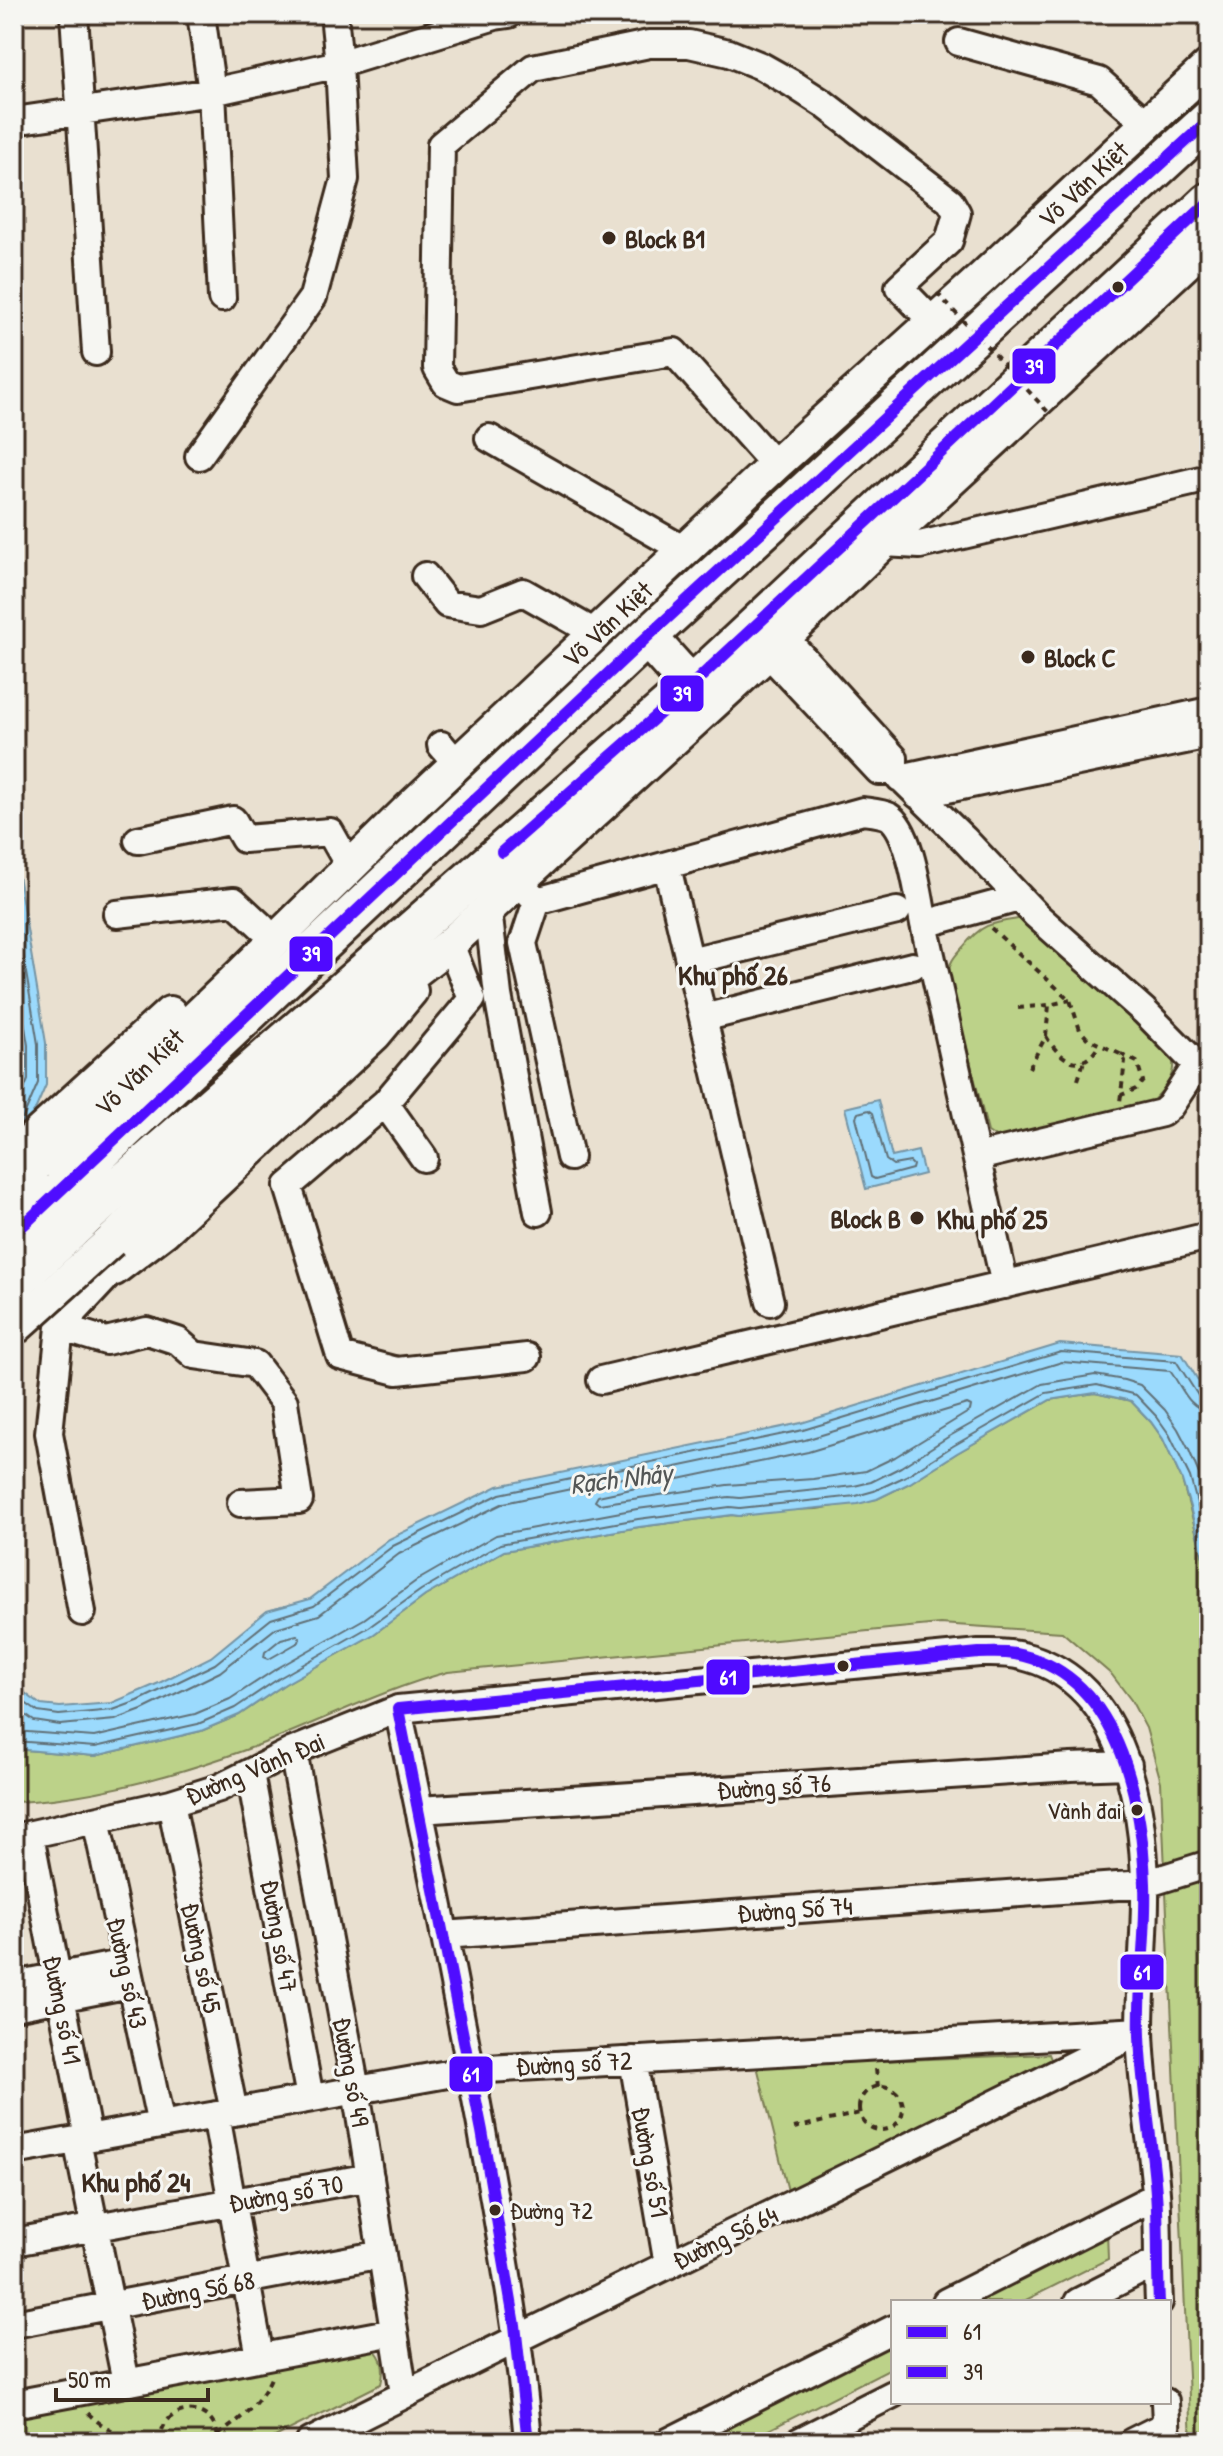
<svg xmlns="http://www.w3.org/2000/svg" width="1223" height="2456" viewBox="0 0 1223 2456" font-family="'Patrick Hand',sans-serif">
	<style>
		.green { fill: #bcd289; stroke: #7c7e54; stroke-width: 2 }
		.water { fill: #9bdafd; stroke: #7594a4; stroke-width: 2 }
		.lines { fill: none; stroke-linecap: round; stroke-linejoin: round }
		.shore { stroke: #617077; stroke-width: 2 }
		.minor-casing { stroke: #3b2a1e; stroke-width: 32 }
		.major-casing { stroke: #3b2a1e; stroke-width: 38 }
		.highway-casing { stroke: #3b2a1e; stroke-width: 44 }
		.path { stroke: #3b2a1e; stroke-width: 4; stroke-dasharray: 6 6; stroke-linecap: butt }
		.minor { stroke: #f6f6f2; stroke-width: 26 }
		.major { stroke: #f6f6f2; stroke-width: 32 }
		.highway { stroke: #f6f6f2; stroke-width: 38 }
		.major-bridge-casing { stroke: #3b2a1e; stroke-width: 38; stroke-linecap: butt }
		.highway-bridge-casing { stroke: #3b2a1e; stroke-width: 44; stroke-linecap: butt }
		.path-bridge { stroke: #3b2a1e; stroke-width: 4; stroke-dasharray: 6 6; stroke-linecap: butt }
		.major-bridge { stroke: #f6f6f2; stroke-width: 32 }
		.highway-bridge { stroke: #f6f6f2; stroke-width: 38 }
		.bus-1-casing { stroke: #f6f6f2; stroke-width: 18 }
		.bus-2-casing { stroke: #f6f6f2; stroke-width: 18 }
		.bus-1 { stroke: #4f0aff; stroke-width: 12 }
		.bus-2 { stroke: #4f0aff; stroke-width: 12 }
		.poi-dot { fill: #3b2a1e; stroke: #f6f6f2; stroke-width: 3 }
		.labels { text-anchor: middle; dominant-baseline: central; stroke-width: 6; stroke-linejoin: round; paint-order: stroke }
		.bus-label { font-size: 24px; fill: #3b2a1e; stroke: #f6f6f2; text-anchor: end }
		.street-label { font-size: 26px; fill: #3b2a1e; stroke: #f6f6f2 }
		.poi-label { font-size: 26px; font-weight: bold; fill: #3b2a1e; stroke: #f6f6f2; text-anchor: start }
		.neighbourhood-label { font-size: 28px; font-weight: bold; fill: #3b2a1e; stroke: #f6f6f2 }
		.water-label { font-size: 28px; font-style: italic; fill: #535656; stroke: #f6f6f2 }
		.line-badge { stroke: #f6f6f2; stroke-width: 3 }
		.badge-label { font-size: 22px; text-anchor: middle; font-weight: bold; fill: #fff }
	</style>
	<rect width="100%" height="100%" fill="#e9e0d0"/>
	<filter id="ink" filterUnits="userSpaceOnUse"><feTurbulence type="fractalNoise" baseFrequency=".0125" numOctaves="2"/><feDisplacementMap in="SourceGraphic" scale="16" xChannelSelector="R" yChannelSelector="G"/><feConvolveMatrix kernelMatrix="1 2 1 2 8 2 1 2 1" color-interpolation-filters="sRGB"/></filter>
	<g filter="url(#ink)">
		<path class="green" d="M1024,918L1039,924L1171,1054C1179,1073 1164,1090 1151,1102L1007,1140L997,1138L988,1132L948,974C949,962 955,956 963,947C983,922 993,923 1024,918Z
			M1095,1393L1131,1401L1151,1422L1163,1439L1182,1480L1204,1561L1209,1784V2442H1191L1161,1782L1146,1728L1131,1700L1112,1675L1062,1632L940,1624L448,1672C385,1689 325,1719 264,1743C187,1772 97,1799 14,1802V1749L95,1756L201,1731L239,1715L285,1684L374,1634L425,1596L504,1551L639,1527L732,1515L739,1516L787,1510L817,1509L877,1499L910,1483L957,1453L1050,1400Z
			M1049,2054L1054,2067L789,2195L757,2066Z
			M1107,2231L1108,2259L1022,2302H967Z
			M893,2339V2367L745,2442H689Z
			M370,2347C383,2355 385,2369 381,2384L265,2442H14V2410Z"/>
		<path class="water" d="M14,851L46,1043V1085L19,1147L14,1175Z
			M878,1100L892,1157L918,1151L924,1174L866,1189L845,1108Z
			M1060,1344L1182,1354L1209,1398V1688L1204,1561L1190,1507L1182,1480L1163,1439L1151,1422L1131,1401L1095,1393L1050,1400L957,1453L910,1483L877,1499L858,1504L739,1516L732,1515L639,1527L504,1551L425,1596L374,1634L285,1684L239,1715L201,1731L95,1756L14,1749V1685L41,1705L60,1707L112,1703L159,1683L211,1657L267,1611L310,1599L389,1539L498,1486L801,1423Z"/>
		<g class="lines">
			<path class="shore" d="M14,901L38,1044V1083L18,1130
				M14,962L28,1045V1080L14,1113
				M869,1110L873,1113L886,1160L893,1165L910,1162L913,1165L912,1169L875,1179L871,1177L856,1117L858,1113Z
				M967,1404L971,1406L970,1411L895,1457L866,1471L813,1479L727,1485L599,1504L595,1501L598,1496L808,1452Z
				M297,1635L300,1638L299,1642L269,1659L264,1657L265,1652L281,1639Z
				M14,1695L38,1712L59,1715L113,1710L138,1701L215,1664L271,1619L314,1606L393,1546L500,1494L803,1430L1061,1352L1176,1361L1199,1397L1209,1401
				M14,1707L34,1721L60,1725L115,1720L142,1710L220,1672L276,1628L319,1615L399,1554L504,1503L805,1440L1062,1362L1170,1371C1182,1386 1188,1409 1209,1411
				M14,1731L94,1737L195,1714L230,1699L276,1669L364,1619L416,1581L496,1535L637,1509L729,1497L740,1498L854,1486L871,1482L901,1467L948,1437L1042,1384L1095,1375L1124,1380L1140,1385L1165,1410L1178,1429L1189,1450L1199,1474L1209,1509
				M14,1741L95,1747L198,1724L235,1708L281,1677L369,1627L421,1590L500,1544L638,1519L730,1507L740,1508L856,1496L874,1491L906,1476L953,1446L1046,1393L1097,1385L1136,1395L1157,1417L1169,1434L1190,1477L1209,1548"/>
			<g class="minor-casing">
				<path id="minor" d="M74,14L96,352
					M201,14L212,92L222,298
					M959,42L1099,81L1148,125
					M14,121L212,92L339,64L495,16L509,14
					M489,438L686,551
					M199,456L313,297L345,179L339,64L334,14
					M775,465L674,352L458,388L446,383L437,368L441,145L533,68L649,44H689L729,53L761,66L793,84L824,104L950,201L957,213L949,241L899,287L933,322
					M883,543L920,545L1209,478
					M425,576L447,604L481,609L523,592L597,634
					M768,653L879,771H894V758L784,637
					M441,745L457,764
					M894,771L964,839L1036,915L1144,1011L1209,1077
					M900,778L1209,711
					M918,795L1209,735
					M138,840L233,820L244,839L330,832L343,855
					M667,867L703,1018L912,966
					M518,881L537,901L863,811C870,812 882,813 888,816C911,830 919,899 924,924L1005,1285
					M537,901L523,943L570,1157
					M488,909L498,995L538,1212
					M117,914L234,901L262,927
					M924,924L1019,898
					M690,961L897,911
					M703,1018L770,1302
					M385,1103L288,1186L340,1356L397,1371L527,1357
					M977,1157L1162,1113L1170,1106L1197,1065
					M424,1158L385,1103L472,999L450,944
					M114,1269L60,1327L106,1341L147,1331L178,1341L194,1355L255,1364L284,1402L299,1500L241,1503
					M60,1327L49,1433L82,1612
					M601,1380L1209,1236
					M398,1709C428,1849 456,1990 482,2131C500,2234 520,2337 528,2442
					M293,1751L356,2090L404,2394
					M250,1773L310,2098
					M171,1803L234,2112
					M419,1810L1071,1767L1128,1765
					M96,1820L161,2125
					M30,1835L88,2138
					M14,1838L171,1803L219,1788L293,1751L398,1709L979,1653C994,1653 1008,1652 1022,1656C1120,1679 1143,1798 1145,1884C1146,1932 1140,1981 1140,2030C1141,2084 1152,2139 1156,2193C1159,2229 1157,2266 1159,2302
					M444,1935L1145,1884L1209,1864
					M14,1985L126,1963
					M14,2007L130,1984
					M633,2060L668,2265
					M216,2115L260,2357
					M77,2140L126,2382
					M14,2151L470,2070L1140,2031
					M14,2242L370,2177
					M946,2302L1156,2196
					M1078,2302L1157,2262
					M14,2324L382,2254
					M1165,2402L1167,2442
					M14,2404L394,2332
					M310,2442C581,2305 856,2175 1127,2038
					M668,2442L893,2329
					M798,2442L893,2394
					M1132,2442L1166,2425"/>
			</g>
			<g class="major-casing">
				<path id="major" d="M32,1174L240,975L412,806L775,465L983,277L1209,66
					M20,1184L33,1138L170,1013
					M111,1241L316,1048L450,944L768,653L883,543L1209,242
					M61,1262L74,1269H114L164,1231L375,1034L411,991"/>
			</g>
			<g class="highway-casing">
				<path id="highway" d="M647,637L691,686
					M61,1190L647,637L1209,120
					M87,1215L691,686L1209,202"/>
			</g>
			<path class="path" d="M991,928L1070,1000L1080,1030L1088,1039L1120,1054L1125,1061L1120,1102
				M1018,1008L1049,1005L1070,1000
				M1046,1036C1059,1059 1082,1076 1099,1045
				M1121,1054L1137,1062L1143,1081L1136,1089L1121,1095
				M1029,1068L1046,1036L1049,1005
				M1078,1080L1084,1061
				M876,2069L878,2087
				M859 2108a22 22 0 1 1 44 0a22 22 0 1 1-44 0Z
				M794,2128L860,2113
				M88,2413C101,2427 121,2435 138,2442
				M218,2435C239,2421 261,2402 271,2378
				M160,2442C161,2400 218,2400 218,2442"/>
			<use href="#minor" class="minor"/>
			<use href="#major" class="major"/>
			<use href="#highway" class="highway"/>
			<g class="major-bridge-casing">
				<path id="major-bridge" d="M14,1191L32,1174
					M14,1329L111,1241"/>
			</g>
			<g class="highway-bridge-casing">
				<path id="highway-bridge" d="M14,1234L61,1190
					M14,1283L87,1215"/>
			</g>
			<path class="path-bridge" d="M937,293L1049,413"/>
			<use href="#major-bridge" class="major-bridge"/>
			<use href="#highway-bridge" class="highway-bridge"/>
			<g class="bus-1-casing">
				<path id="bus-1" d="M398,1709L979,1653C991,1653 1003,1652 1015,1654C1118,1673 1142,1797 1145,1884C1147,1935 1138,1985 1140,2036C1142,2088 1152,2140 1156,2193C1159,2229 1157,2266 1159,2302
					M398,1709L482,2131L515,2325L528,2442"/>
			</g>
			<g class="bus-2-casing">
				<path id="bus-2" d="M502,852L691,686L1209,202
					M14,1234L647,637L1209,120"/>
			</g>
			<use href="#bus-1" class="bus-1"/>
			<use href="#bus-2" class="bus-2"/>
		</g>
	</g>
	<g class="poi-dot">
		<circle cx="609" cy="238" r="8"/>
		<circle cx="1118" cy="287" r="7"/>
		<circle cx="1028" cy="657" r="8"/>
		<circle cx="917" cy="1218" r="8"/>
		<circle cx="843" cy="1666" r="7"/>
		<circle cx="1137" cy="1810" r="7"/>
		<circle cx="495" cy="2210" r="7"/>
	</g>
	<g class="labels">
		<g class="bus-label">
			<text x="1122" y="1810">Vành đai</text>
			<text x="510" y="2210" text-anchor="start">Đường 72</text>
		</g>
		<g class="street-label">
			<text transform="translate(1083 184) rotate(-43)">Võ Văn Kiệt</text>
			<text transform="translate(607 624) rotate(-43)">Võ Văn Kiệt</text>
			<text transform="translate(139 1072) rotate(-44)">Võ Văn Kiệt</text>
			<text transform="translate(255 1768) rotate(-23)">Đường Vành Đai</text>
			<text transform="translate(774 1786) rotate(-4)">Đường số 76</text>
			<text transform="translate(795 1909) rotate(-4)">Đường Số 74</text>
			<text transform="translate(280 1936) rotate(80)">Đường số 47</text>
			<text transform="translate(202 1958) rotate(78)">Đường số 45</text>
			<text transform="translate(128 1973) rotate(78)">Đường số 43</text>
			<text transform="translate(63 2010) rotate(79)">Đường số 41</text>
			<text transform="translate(574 2063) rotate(-3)">Đường số 72</text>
			<text transform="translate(352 2072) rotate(80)">Đường số 49</text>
			<text transform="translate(651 2162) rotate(80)">Đường số 51</text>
			<text transform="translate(286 2193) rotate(-10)">Đường số 70</text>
			<text transform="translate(725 2237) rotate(-26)">Đường Số 64</text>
			<text transform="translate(198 2290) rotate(-11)">Đường Số 68</text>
		</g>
		<g class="poi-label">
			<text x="625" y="238">Block B1</text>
			<text x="1044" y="657">Block C</text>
			<text x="901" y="1218" text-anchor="end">Block B</text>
		</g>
		<g class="neighbourhood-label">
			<text x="733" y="975">Khu phố 26</text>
			<text x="992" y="1219">Khu phố 25</text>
			<text x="136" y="2182">Khu phố 24</text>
		</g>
		<g class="water-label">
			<text transform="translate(621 1478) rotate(-7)">Rạch Nhảy</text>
		</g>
	</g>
	<g class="line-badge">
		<rect x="1011" y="347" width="46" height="38" rx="8" fill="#4f0aff"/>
		<rect x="659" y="674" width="46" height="39" rx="8" fill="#4f0aff"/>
		<rect x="288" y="935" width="46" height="38" rx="8" fill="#4f0aff"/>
		<rect x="705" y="1658" width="46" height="38" rx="8" fill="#4f0aff"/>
		<rect x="1119" y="1953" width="46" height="38" rx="8" fill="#4f0aff"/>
		<rect x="448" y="2055" width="46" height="38" rx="8" fill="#4f0aff"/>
	</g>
	<g class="badge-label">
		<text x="1034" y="374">39</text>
		<text x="682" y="701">39</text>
		<text x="311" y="961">39</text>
		<text x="728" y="1685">61</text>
		<text x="1142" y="1980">61</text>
		<text x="471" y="2082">61</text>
	</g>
	<rect width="1223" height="2456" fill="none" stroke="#f6f6f2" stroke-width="48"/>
	<rect x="24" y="24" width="1175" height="2408" fill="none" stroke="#3b2a1e" stroke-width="3" filter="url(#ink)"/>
	<rect x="891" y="2300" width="280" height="104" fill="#f6f6f2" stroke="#aba49d" stroke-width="2"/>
	<rect x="907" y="2326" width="40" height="12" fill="#4f0aff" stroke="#aba49d" stroke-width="2"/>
	<text x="963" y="2340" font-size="24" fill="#3b2a1e">61</text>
	<rect x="907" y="2366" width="40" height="12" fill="#4f0aff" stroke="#aba49d" stroke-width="2"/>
	<text x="963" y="2380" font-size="24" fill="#3b2a1e">39</text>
	<path d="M56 2388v12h152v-12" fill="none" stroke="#3b2a1e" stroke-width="4"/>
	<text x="68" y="2388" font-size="24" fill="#3b2a1e" stroke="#f6f6f2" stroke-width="6" paint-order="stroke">50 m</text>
</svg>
